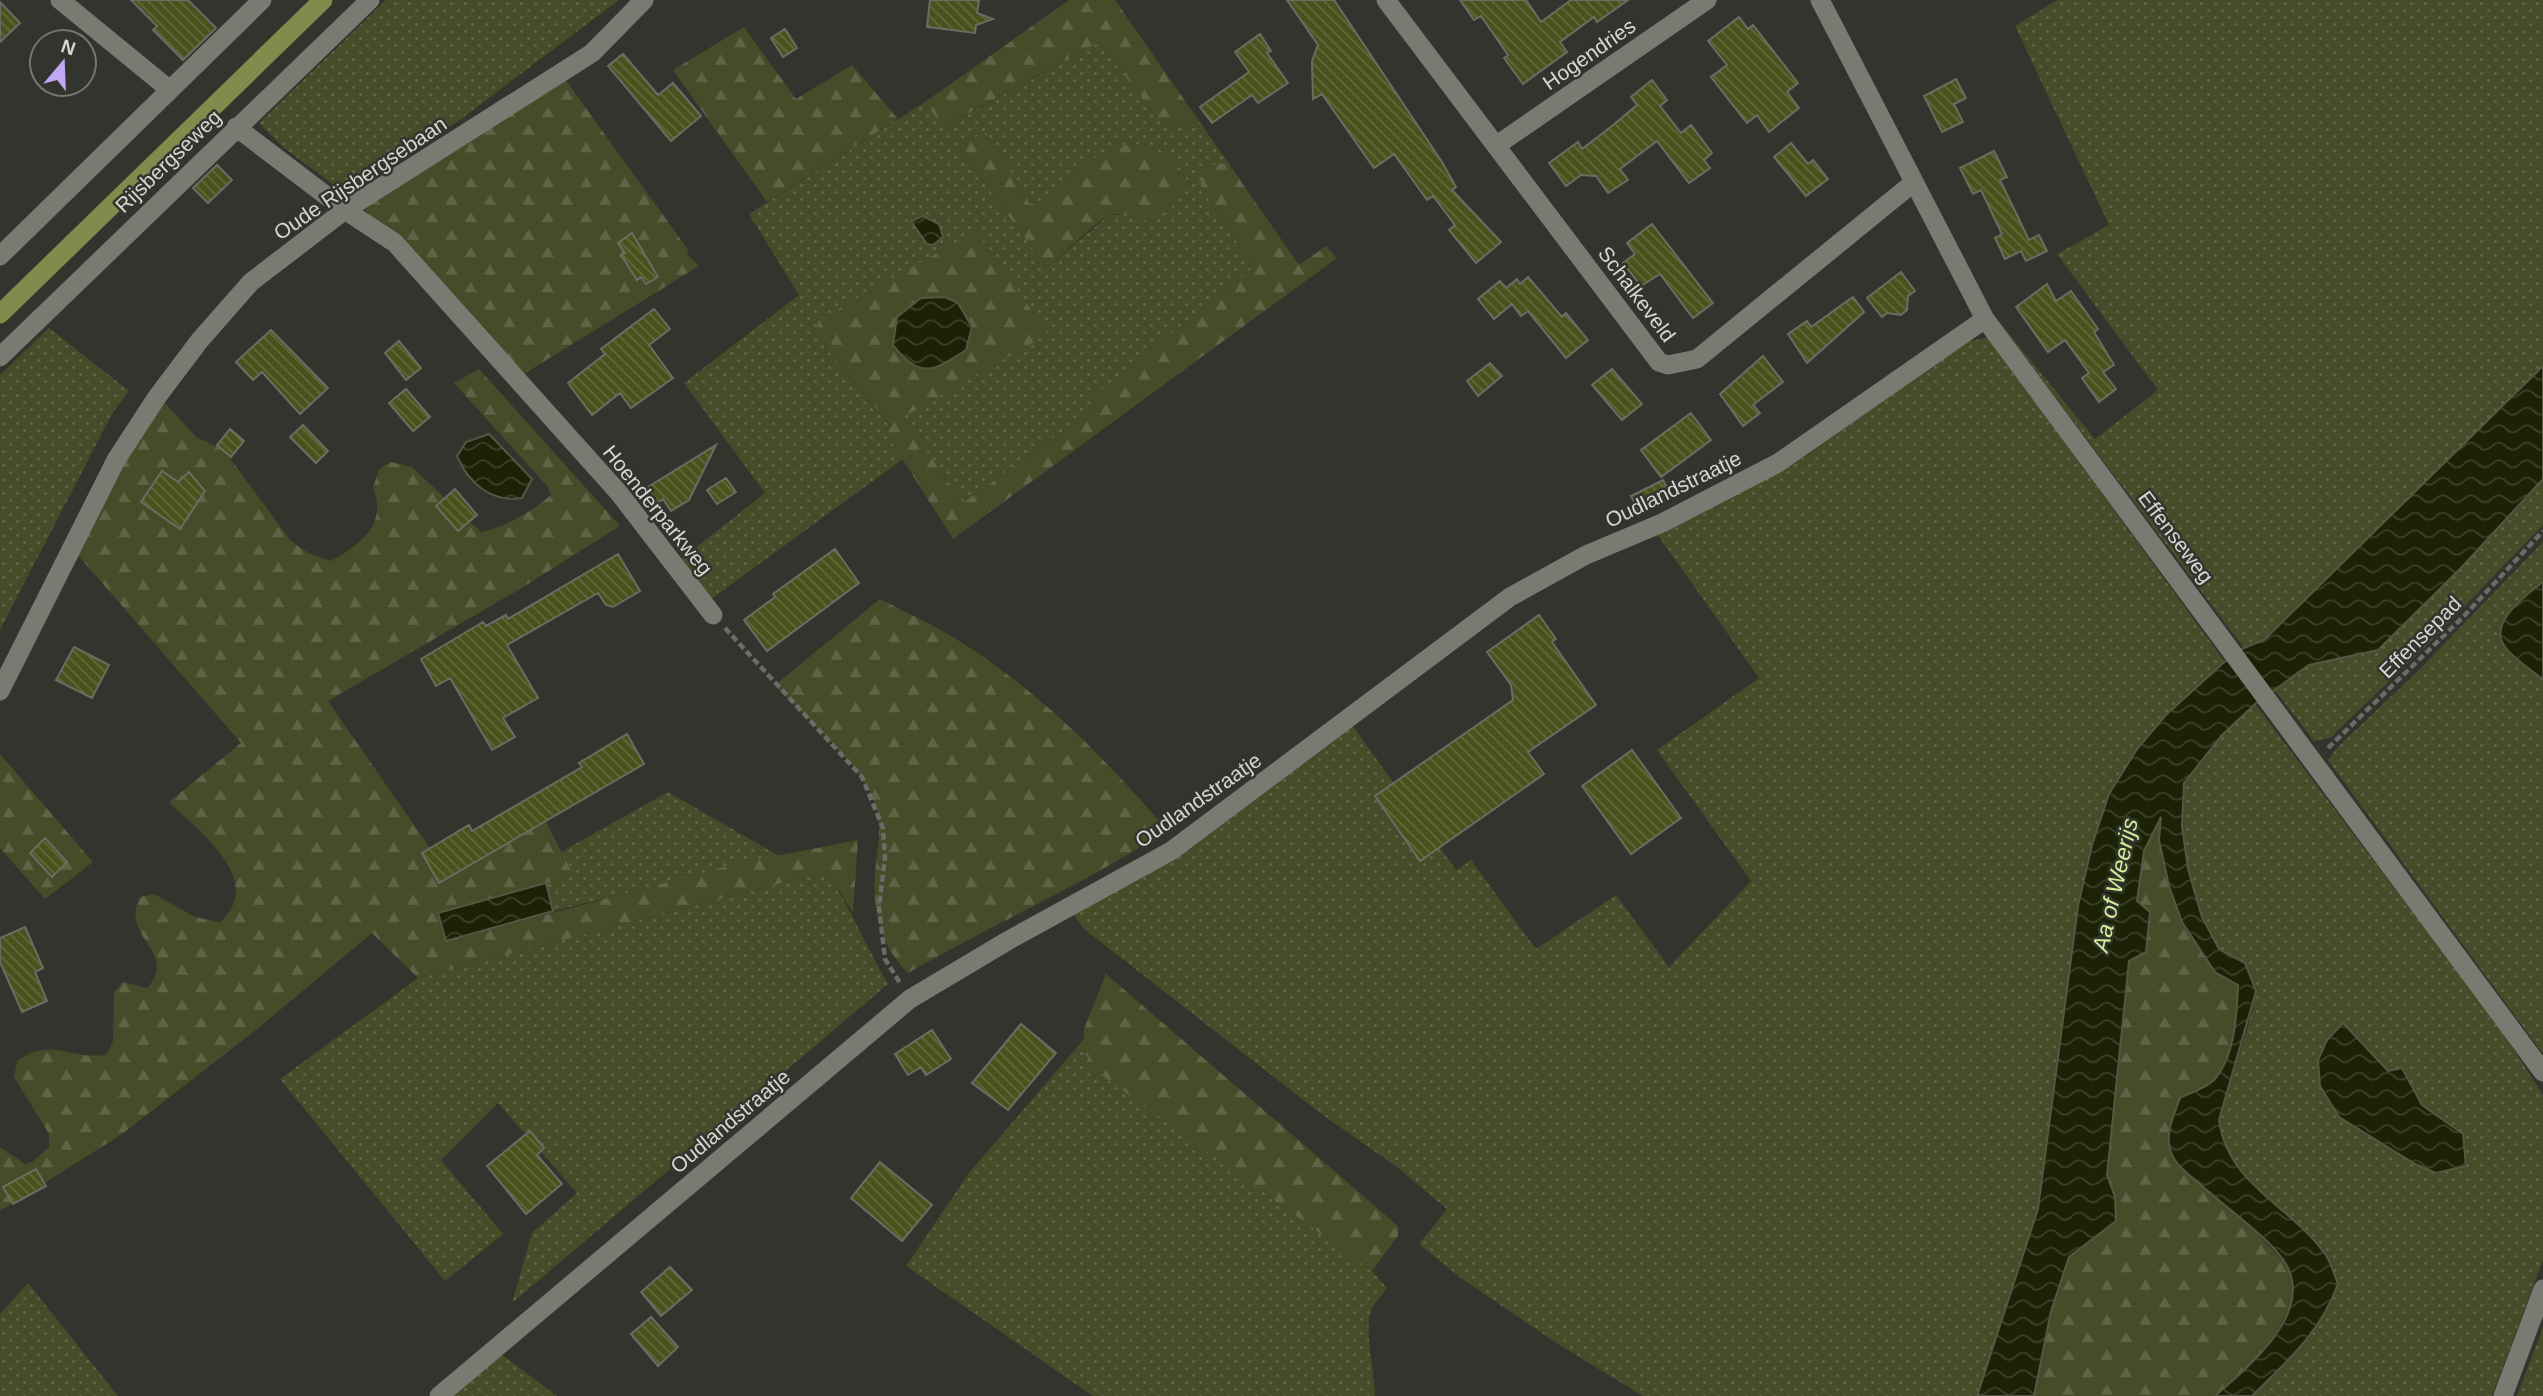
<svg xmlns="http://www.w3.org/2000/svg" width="2543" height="1396" viewBox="0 0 2543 1396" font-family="Arial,sans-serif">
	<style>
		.green { fill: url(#green-dots); fill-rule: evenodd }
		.forest { fill: url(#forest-firs) }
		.water { fill: url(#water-waves); stroke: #545843; stroke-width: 2 }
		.building { fill: url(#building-back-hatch); stroke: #6a6d64; stroke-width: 2 }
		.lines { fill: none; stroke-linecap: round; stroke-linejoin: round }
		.path { stroke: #6a6d66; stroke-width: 4.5; stroke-dasharray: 7 3.5; stroke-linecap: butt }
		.minor { stroke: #787b72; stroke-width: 19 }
		.primary { stroke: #7f8c4c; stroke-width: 19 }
		.labels { text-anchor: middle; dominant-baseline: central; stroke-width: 5; stroke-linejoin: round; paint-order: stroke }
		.street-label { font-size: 21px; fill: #d6d7d2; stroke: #32352d }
		.water-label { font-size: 23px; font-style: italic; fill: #d7ec99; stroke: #32352d }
	</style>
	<defs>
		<pattern id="green-dots" width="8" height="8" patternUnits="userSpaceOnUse" patternTransform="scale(1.75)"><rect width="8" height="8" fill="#444c29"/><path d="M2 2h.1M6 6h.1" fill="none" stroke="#5e6547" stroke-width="1.8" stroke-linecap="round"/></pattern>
		<pattern id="forest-firs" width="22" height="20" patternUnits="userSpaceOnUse" patternTransform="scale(1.75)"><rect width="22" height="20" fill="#444c29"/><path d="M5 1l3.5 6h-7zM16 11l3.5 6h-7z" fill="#5e6547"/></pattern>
		<pattern id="water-waves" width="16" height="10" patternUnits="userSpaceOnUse" patternTransform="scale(1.75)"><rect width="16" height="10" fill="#1c2206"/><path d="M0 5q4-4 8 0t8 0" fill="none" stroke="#3c4129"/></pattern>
		<pattern id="building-back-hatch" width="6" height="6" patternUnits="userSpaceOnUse" patternTransform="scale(1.75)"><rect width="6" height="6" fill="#47521c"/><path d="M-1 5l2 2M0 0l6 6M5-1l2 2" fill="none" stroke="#616a3c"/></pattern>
	</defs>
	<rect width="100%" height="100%" fill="#32352d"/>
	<path class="green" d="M386,0H619L457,122L345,193L284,148L259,123Z
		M2057,0H2543V366L2264,640L2244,648L1995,317L2095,439L2158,390L2057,254L2109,225L2015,26Z
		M1099,42L1161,123L1177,127L1199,121L1229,164L1217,163L1201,188L1254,267L1177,329L1096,407L963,503L903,418L815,335L890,426L884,430L903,459L706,603L675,564L765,493L684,383L799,295L749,214L925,102L944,127ZM985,131L1029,203L1041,206L1074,173L1145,221L1125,215H1109L1047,268L960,150Z
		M49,328L129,391L113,412L0,630V375Z
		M1988,338L2225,662L2166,715L2137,749L2109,795L2092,845L2078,906L2038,1209L1977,1396H1643L1558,1344L1462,1279L1419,1244L1447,1209L1397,1167L1320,1113L1084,929L1074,915L1175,857L1352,725L1456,870L1471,860L1536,949L1616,895L1669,967L1751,881L1657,750L1759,678L1657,534L1796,463L1967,341Z
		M2543,479V525L2432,640L2330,738L2314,741L2275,690L2309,665L2378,650L2460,569Z
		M2543,542V1054L2328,760L2337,748L2421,668Z
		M2255,704L2498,1025L2543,1095V1260L2492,1396H2252L2308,1340L2338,1284C2334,1274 2331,1262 2325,1254C2289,1204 2228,1186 2219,1120C2224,1098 2259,1003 2255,988C2245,953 2231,965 2218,947C2196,917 2172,818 2184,783C2194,756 2234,724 2255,704Z
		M668,792L779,856L553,911L546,883L573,876L561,852Z
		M827,871C850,908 866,946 888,984L512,1303L532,1233L577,1193L498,1103L441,1160L503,1234L445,1281L280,1079L418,978Z
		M1084,1039V1052L1372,1271L1387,1288C1382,1295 1374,1303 1371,1311C1364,1330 1375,1373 1375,1396H1093L906,1266L969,1173Z
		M28,1283L118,1396H0V1314Z
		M2543,1327V1396H2517Z
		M501,1354L557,1396H453Z"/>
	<path class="forest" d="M1069,0H1115L1199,121L1177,127L1161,123L1099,42L943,127L925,102Z
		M744,27L796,99L852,65L898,119L767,202L673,70Z
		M562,75L689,251L687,254L699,266L519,377L364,209Z
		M985,130L1029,203L1041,205C1071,176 1116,125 1163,152C1171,157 1179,168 1187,175C1182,195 1168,225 1142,220C1132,218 1121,212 1110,215C1098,220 1060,257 1047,268L960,150Z
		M1217,163L1229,164L1299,265L1326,246L1337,258L953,539L884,430L890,425L815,335L819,320L976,231L1048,334L903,417L963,503L1096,407L1093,396L1254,267L1201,188V175Z
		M479,369L620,526L520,589L328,701L450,877L546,822L574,876L439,912L447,941L735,864L858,840L853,913L827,871L418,978L372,933L256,1030L122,1134L0,1211V1147L25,1164L32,1162L49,1147V1134L14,1077L17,1061C51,1036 70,1060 106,1055L113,1041L114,992L123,982L147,988C180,952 119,938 140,897L154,894L195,917L220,922C267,880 198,831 169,802L241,743L70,546L157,394L196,437L224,450L290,540L308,553L331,561C360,544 388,525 373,488L379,469L391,462L412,467L481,532C505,528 532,511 551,495L548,487L454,383Z
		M880,599C905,612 932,624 956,639C1038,690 1104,757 1167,830C1085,884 993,924 908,973C878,943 871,905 876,863C878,844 882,824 875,804C863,767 804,716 775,685Z
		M0,754L93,862L45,899L0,848Z
		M2162,814L2159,840L2169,886L2215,972L2238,984C2237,1013 2235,1057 2214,1080C2206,1088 2190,1093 2180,1098L2260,1237L2287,1265L2292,1284L2293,1302L2263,1355L2215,1396H2034L2051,1311L2069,1257L2116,1221L2115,1197L2107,1175L2129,961L2146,952L2150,912L2137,901L2144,851Z
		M1106,974L1398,1226V1236L1372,1271L1096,1071L1084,1052V1029Z"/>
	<path class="water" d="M923,216L939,224L943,237L933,245L927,244L911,221Z
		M945,297L958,303L972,327L966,350C933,372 920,379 893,345L897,317L921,298Z
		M2543,366V479L2460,569L2378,650L2309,665L2255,704L2222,735L2184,783L2182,826L2188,869L2202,917L2219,949L2245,963L2256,991L2219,1120C2228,1185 2289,1204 2325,1254C2331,1262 2334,1274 2338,1284C2320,1333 2288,1360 2252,1396H2215C2247,1368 2313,1315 2287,1266C2274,1241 2223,1205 2201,1185C2188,1174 2171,1163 2169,1144C2167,1129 2175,1112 2180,1098C2190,1093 2206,1088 2214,1080C2235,1057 2237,1013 2238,985L2215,972L2182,922L2169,886L2159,840L2161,817L2144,851L2137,901L2150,912L2146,952L2129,961L2107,1175L2115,1197L2116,1221L2069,1257L2051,1311L2034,1396H1977L2038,1209L2078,906L2092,845L2109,794L2137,749L2166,715L2222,664L2244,648L2264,640Z
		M489,434L532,479L522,498C492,503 468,483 457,456L466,442Z
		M2543,582V680C2531,669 2515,660 2505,647C2487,623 2526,595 2543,582Z
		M546,883L553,911L446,941L438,913Z
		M2343,1023L2388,1071L2402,1068L2422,1105L2463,1134L2466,1166L2436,1173L2415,1164L2339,1117L2320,1086L2318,1060L2327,1040Z"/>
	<path class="building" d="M131,0H188L216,28L183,60L153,30L157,26Z
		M930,0H979L977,13L993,19L976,25L975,33L927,27Z
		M1287,0H1334L1442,162L1456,187L1452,190L1501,242L1476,263L1449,230L1455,225L1433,196L1427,200L1394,154L1374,168L1322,94L1313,99L1312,61L1318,45Z
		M1460,0H1526L1541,22L1571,0H1628L1597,22L1594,17L1560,42L1567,52L1523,84L1504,58L1508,55L1481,16L1474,20Z
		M0,2L20,23L0,42Z
		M1739,17L1748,29L1753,25L1798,83L1787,92L1799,108L1769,132L1757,115L1747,123L1711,77L1727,65L1708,41Z
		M785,29L797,48L783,57L771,38Z
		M1260,34L1271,51L1267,53L1288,83L1258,103L1252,95L1212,123L1200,107L1249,72L1235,52Z
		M623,54L658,95L673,83L701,116L671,141L608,66Z
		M1956,79L1966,98L1954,104L1963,122L1942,132L1924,96Z
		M1652,80L1667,100L1660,106L1681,133L1691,125L1712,153L1704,160L1710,168L1689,183L1657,141L1620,169L1628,180L1608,193L1596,176L1581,175L1566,186L1549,163L1578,142L1582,149L1612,126L1637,105L1631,97Z
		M1791,143L1808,164L1813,160L1828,179L1806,196L1774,157Z
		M1994,151L2007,177L2000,180L2029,240L2039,235L2047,251L2026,261L2021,251L2005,259L1995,238L2002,234L1981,190L1973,194L1960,168Z
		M217,165L232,180L208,203L193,188Z
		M1652,224L1713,303L1693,318L1660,274L1641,286L1623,263L1635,254L1627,243Z
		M632,233L658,277L646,284L641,277L637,280L621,255L625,253L618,243Z
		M1901,272L1915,291L1908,296L1907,310L1901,315L1887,313L1882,317L1867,298Z
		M1528,277L1562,317L1566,313L1588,340L1566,358L1528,311L1521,316L1512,304L1494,319L1478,299L1500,281L1506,288L1517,279L1520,284Z
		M2047,284L2056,301L2071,291L2098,329L2094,332L2114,365L2103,372L2116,389L2099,402L2082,378L2089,373L2065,340L2048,352L2016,307Z
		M1853,297L1864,312L1807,363L1788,334L1807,321L1811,327Z
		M654,309L670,329L649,345L673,378L631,408L620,393L592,415L568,383L605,354L601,349Z
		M271,330L328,388L300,414L262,372L253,380L236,362Z
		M399,341L421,368L406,380L385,353Z
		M1763,356L1783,382L1753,405L1760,413L1743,426L1720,394Z
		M1490,363L1502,376L1478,396L1467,381Z
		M1612,369L1642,404L1622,420L1592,385Z
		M406,389L430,417L413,431L389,403Z
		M1691,413L1711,440L1661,477L1641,450Z
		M303,425L328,451L316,463L290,437Z
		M230,429L244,441L231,457L217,445Z
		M716,445L689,500L671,511L663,499L650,508L640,492Z
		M162,471L178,482L189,472L205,491L180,529L141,502Z
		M726,478L736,492L717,504L707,490Z
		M1663,480L1672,498L1640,514L1631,496Z
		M455,489L477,515L458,531L436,506Z
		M835,549L859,583L767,651L744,620L775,597L773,594Z
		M618,554L640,591L613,607L606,605L598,593L507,645L538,698L503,718L515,737L492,750L450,678L436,686L421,659L483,622L486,626L506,615L508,619Z
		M1539,615L1556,639L1552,642L1596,705L1528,752L1544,774L1420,861L1375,796L1513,700L1511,685L1487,652Z
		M74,647L109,665L92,698L56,680Z
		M627,734L644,764L439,883L422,853L469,825L472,831L582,767L579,763Z
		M1632,750L1681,818L1631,854L1582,786Z
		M45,838L67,862L52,877L30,853Z
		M25,927L43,968L35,972L47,1001L22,1012L0,962V938Z
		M1021,1024L1056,1053L1008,1110L972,1083Z
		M932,1030L951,1059L926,1075L921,1067L908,1075L895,1054Z
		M530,1131L544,1148L537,1155L562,1184L526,1214L487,1166Z
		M880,1162L932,1205L902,1241L851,1198Z
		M36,1169L46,1186L13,1204L3,1187Z
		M670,1267L692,1290L661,1316L641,1292Z
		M651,1317L678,1347L658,1366L631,1334Z"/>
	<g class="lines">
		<path class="path" d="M725,628L862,777L883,828L885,858L879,907L885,959L900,983
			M2328,748L2464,616L2543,531"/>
		<path class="minor" d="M60,0L170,90
			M1386,0L1659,362L1668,365L1697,359L1913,183
			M1820,0L1985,319L2543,1072
			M236,127L345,210L395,243L619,493L713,615
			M1497,145L1707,0
			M0,256L262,0
			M0,357L370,0
			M0,691L116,460L157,397L200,340L251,282L345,210L592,53L644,0
			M439,1396L910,999L1009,940L1171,851L1510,597L1586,555L1662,523L1778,463L1985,319
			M2503,1396L2543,1289"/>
		<path class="primary" d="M0,314L323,0"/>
	</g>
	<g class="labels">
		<g class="street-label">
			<text transform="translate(1589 54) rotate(-35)">Hogendries</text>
			<text transform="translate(168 161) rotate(-44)">Rijsbergseweg</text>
			<text transform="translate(360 178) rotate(-34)">Oude Rijsbergsebaan</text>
			<text transform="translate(1637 294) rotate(53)">Schalkeveld</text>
			<text transform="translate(1673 489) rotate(-26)">Oudlandstraatje</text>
			<text transform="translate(658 510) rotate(51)">Hoenderparkweg</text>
			<text transform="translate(2176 537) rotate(53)">Effenseweg</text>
			<text transform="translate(2420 637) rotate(-45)">Effensepad</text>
			<text transform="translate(1198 800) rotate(-35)">Oudlandstraatje</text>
			<text transform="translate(730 1121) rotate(-40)">Oudlandstraatje</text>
		</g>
		<g class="water-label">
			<text transform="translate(2115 885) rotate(-77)">Aa of Weerijs</text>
		</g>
	</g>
	<g transform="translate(63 63) rotate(19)"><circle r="33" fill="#32352d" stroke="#74766f" stroke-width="2"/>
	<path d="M0-5L12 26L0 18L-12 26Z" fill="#c2a8f2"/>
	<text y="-10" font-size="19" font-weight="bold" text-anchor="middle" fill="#d6d7d2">N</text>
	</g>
</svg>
